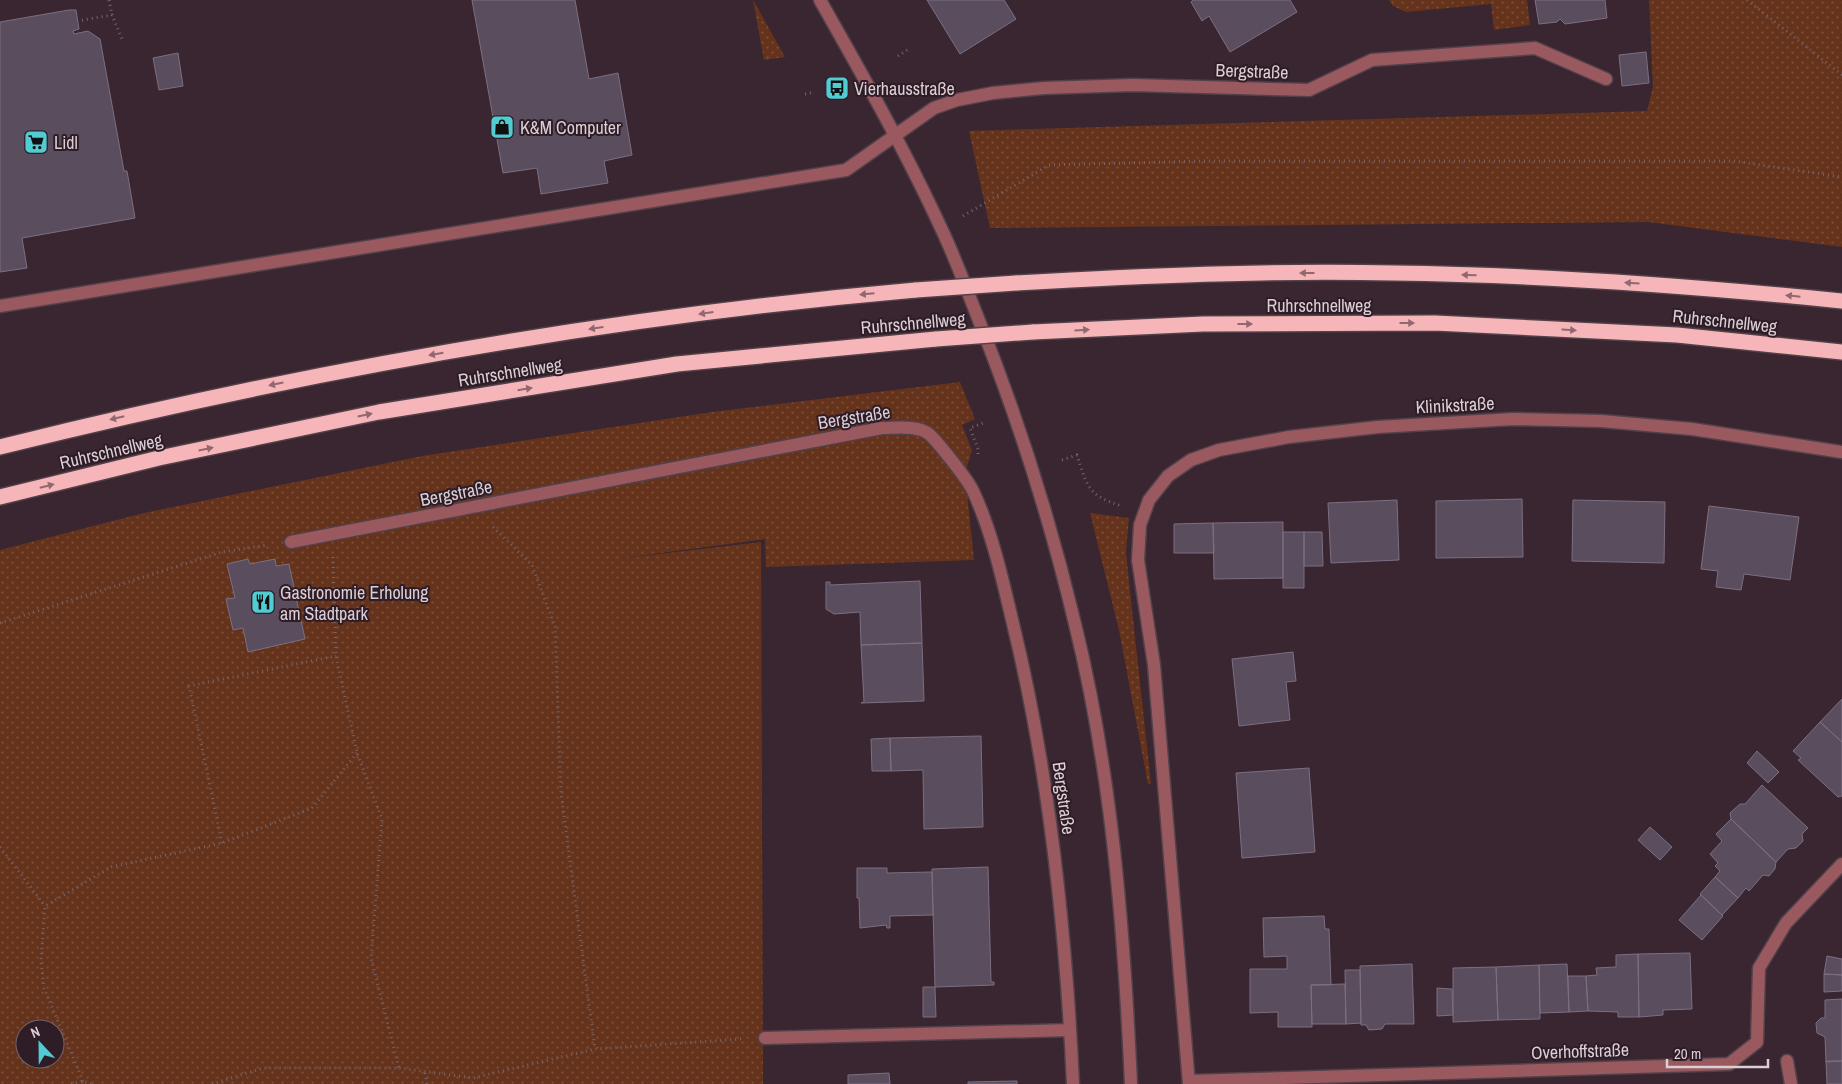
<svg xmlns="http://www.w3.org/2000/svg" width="1842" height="1084" viewBox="0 0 1842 1084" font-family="'Archivo Narrow',sans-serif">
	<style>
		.green { fill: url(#green-dots); fill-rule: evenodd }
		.building { fill: #594d5e; stroke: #7d6f82 }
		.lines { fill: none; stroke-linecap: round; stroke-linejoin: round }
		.minor-casing { stroke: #53414a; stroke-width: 15 }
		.highway-casing { stroke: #53414a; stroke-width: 18 }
		.path { stroke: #75656d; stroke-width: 3; stroke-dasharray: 1 4; stroke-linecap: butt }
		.minor { stroke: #99595e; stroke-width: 12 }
		.highway { stroke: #f6b5b9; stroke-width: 15 }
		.highway-bridge-casing { stroke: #53414a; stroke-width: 18; stroke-linecap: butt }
		.highway-bridge { stroke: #f6b5b9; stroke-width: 15 }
		.oneway { fill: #926870 }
		.labels { text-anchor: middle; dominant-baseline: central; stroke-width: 4; stroke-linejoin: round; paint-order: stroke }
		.street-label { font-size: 18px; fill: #dbcfd5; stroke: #2e1c26 }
		.poi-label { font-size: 18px; fill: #dbcfd5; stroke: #2e1c26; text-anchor: start }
	</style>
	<defs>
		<pattern id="green-dots" width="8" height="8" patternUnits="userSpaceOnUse" patternTransform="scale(1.25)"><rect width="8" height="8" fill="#65331c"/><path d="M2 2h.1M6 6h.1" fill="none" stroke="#7a503c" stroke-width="1.8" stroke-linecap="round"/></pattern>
	</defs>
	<rect width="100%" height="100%" fill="#392630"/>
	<path class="green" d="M753,0L785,57L764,60Z
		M1389,0H1527L1530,25L1494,30L1491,4L1406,12L1393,6Z
		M1649,0H1842V247L1648,222L990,228L969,131L1647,111L1653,87Z
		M960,382L975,419L962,425L972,450L965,473L974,560L766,567L765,539L616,559L761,542L763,1084H0V550L144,513L422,456L712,412ZM25,1029H55V1059H25Z
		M1090,513L1129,518L1126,551L1129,582L1151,784H1148L1119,630Z"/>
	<path class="building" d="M472,0H575L589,79L618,73L632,155L604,161L608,183L541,194L537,168L503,173Z
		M927,0H1004L1016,19L960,54Z
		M1193,0H1290L1297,12L1230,52L1209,16L1202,21L1191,2Z
		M1535,0H1605L1607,18L1565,24L1560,19L1557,22L1539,24Z
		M69,10H76L79,29L73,31L74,34L88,31L100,39L124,171H127L135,218L22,238L27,268L0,272V22Z
		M1646,52L1649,83L1622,86L1619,55Z
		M178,53L183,86L159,90L153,58Z
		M1522,499L1523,557L1436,558V501Z
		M1397,500L1399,560L1331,563L1328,503Z
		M1573,500L1665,502L1664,563L1572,561Z
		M1709,506L1799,517L1790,580L1744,574L1741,590L1716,587L1718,571L1701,569Z
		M1283,522V578L1214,579L1213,523Z
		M1213,523L1214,553H1174V524Z
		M1283,532H1304V588H1283Z
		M1304,532H1322L1323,566H1304Z
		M248,559L250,564L275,559L276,566L289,564L305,639L248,652L243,628L233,630L226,599L235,598L227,564Z
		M920,581L922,643L861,645L860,612L834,614L826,609V582H830V585Z
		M922,643L924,701L861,703L864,702L861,645Z
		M1293,652L1296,681L1286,682L1290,720L1239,726L1232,659Z
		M1842,699V742L1820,722Z
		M1820,722L1842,742V796L1838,797L1798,760L1801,758L1793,751Z
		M981,736L983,827L924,829L923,770L891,771L890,738Z
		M890,738L891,771H872L871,739Z
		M1757,751L1779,772L1768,783L1747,763Z
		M1309,768L1315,852L1242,858L1236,773Z
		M1762,785L1808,828L1802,834L1803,841L1796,848L1788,849L1776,862L1731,819L1730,813L1740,804H1745Z
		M1731,819L1776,862L1775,869L1769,876L1763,875L1749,891L1746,888L1738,898L1715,877L1720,871L1715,866L1718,863L1710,854L1722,841L1716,834Z
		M1650,827L1672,847L1660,860L1638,840Z
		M988,867L991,982H994V985L935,987L932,869Z
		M857,868H887V873L932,872L933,915L890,916V928H887L886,925L860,928L859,898H857Z
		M1715,877L1738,898L1722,915L1700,894Z
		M1701,895L1723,916L1702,940L1679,920Z
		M1324,916L1325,929H1329L1331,985H1311L1312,1027H1278V1012L1250,1013V969H1287V956L1264,957L1263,918Z
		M1690,953L1692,1009L1663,1010V1015L1639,1017L1638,954Z
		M1638,954L1639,1017H1618V1012L1588,1011L1586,976L1597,975L1596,968L1616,967V955Z
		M1827,956L1842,959V975L1824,974Z
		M1412,964L1414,1024H1385L1382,1029L1369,1030L1366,1025H1361L1360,966Z
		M1567,964L1569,1012L1540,1013L1539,965Z
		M1539,965L1540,1019L1498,1020L1496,967Z
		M1496,967L1498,1020L1453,1022V968Z
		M1345,970H1360L1361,1023L1346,1024Z
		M1824,974L1842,975V991L1824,992Z
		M1568,976H1586L1588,1011L1569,1012Z
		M1345,984L1346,1024H1312L1311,985Z
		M923,987H935L936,1017H923Z
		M1437,988L1452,989L1453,1015L1437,1016Z
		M1842,999V1061L1826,1062L1825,1037L1817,1033L1816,1023L1821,1018H1825V1000Z
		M1826,1061H1842V1084H1827Z
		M889,1073L890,1084H848V1075Z
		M1017,1081V1084H968V1082Z"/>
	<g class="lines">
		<g class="minor-casing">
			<path id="minor" d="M820,0C862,74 905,150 941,228C955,257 966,288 978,318C1018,418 1050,519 1075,624C1112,774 1124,930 1131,1084
				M0,306L846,170L934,108L957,100L993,93L1044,88L1133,85L1309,90L1372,60L1535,48L1606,79
				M291,542L882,428C896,428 918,425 929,434C938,442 968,480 973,491C993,534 1003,582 1014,628C1050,777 1066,931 1073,1084
				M765,1038L1070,1030
				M1787,1061L1791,1084
				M1189,1081L1729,1064L1757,1042L1759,968L1786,923L1842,864
				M1189,1084L1154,665L1138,560L1140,525L1149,500L1168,476L1191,460L1219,450L1289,437L1378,427L1513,419L1601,421L1692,429L1842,452"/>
		</g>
		<g class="highway-casing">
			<path id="highway" d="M1016,283C1142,276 1268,270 1394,273C1544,275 1693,286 1842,301
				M1033,332L1203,324L1435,323L1677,335L1842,352
				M0,447C301,372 607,317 916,290
				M0,497L159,458L379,412L677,364L936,339"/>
		</g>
		<path class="path" d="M109,0L112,15
			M1747,0L1842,75
			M77,21L112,15L122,39
			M898,56L910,48
			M805,94L814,92
			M963,216L1049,165L1203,161H1734L1842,177
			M978,454V449L970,428L983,423
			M1062,460L1077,455C1087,486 1088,496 1122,506
			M493,527L532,565L555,627L561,793L595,1049
			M333,557L336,656L357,753L382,819L371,958L399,1068
			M0,623L222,552L268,545
			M222,843L189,686L336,656
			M0,847L45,906
			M425,1073L427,1084
			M83,1081L44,988L41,961L45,906L111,867L222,843L312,808L357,753
			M71,1084L83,1081L91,1084
			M212,1084L263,1068H399L473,1078L595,1049L741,1039"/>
		<use href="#minor" class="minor"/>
		<use href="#highway" class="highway"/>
		<g class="highway-bridge-casing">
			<path id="highway-bridge" d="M916,290L1016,283
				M936,339L1033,332"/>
		</g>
		<use href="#highway-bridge" class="highway-bridge"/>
	</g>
	<defs><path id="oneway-solid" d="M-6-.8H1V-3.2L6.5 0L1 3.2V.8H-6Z" transform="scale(1.25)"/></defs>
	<g class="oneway">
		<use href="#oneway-solid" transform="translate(1307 273) rotate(180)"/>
		<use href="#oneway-solid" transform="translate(1469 275) rotate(-178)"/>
		<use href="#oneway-solid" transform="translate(1632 283) rotate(-176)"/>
		<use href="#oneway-solid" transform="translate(867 294) rotate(175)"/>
		<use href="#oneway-solid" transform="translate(1793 296) rotate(-174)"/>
		<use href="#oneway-solid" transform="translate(706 313) rotate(172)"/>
		<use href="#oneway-solid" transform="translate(1407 323)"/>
		<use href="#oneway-solid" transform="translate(1245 324)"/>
		<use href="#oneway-solid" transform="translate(596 328) rotate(172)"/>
		<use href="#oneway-solid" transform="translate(1082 330) rotate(-3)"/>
		<use href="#oneway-solid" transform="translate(1569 330) rotate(3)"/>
		<use href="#oneway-solid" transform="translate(436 354) rotate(170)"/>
		<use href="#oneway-solid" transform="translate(276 384) rotate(168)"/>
		<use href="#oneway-solid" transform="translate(525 389) rotate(-9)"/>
		<use href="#oneway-solid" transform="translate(365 415) rotate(-12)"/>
		<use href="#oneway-solid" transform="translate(117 418) rotate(167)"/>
		<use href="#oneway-solid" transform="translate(206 449) rotate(-12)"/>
		<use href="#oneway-solid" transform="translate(47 486) rotate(-14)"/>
	</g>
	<defs>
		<g id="bus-square" transform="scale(1.25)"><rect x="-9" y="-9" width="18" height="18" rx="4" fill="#51ccd3" stroke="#2e1c26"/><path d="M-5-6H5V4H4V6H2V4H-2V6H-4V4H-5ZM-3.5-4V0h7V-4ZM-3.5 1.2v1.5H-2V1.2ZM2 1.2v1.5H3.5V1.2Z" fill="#111"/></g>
		<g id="shop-square" transform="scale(1.25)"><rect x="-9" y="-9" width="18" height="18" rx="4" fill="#51ccd3" stroke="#2e1c26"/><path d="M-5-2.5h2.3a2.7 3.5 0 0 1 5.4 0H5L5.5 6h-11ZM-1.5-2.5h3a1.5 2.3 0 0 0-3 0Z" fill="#111"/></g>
		<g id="supermarket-square" transform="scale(1.25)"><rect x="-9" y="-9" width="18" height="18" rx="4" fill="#51ccd3" stroke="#2e1c26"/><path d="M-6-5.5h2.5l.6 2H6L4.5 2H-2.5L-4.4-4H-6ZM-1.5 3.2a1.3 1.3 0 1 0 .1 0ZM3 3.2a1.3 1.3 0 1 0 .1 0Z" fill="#111"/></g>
		<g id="restaurant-square" transform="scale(1.25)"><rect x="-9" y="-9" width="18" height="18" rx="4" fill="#51ccd3" stroke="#2e1c26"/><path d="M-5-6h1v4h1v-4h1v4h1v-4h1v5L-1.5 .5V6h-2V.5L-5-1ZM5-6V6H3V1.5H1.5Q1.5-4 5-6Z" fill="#111"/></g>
	</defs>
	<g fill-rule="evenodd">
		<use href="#bus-square" x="837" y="88"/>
		<use href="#shop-square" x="502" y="127"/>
		<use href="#supermarket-square" x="36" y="142"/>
		<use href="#restaurant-square" x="263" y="602"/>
	</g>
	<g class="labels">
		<g class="street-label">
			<text transform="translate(1252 71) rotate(2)">Bergstraße</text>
			<text x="1319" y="305">Ruhrschnellweg</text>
			<text transform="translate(1725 321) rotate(6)">Ruhrschnellweg</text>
			<text transform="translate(913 323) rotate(-5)">Ruhrschnellweg</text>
			<text transform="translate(510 372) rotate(-9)">Ruhrschnellweg</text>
			<text transform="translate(1455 405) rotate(-3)">Klinikstraße</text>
			<text transform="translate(854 417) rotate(-9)">Bergstraße</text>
			<text transform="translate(111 451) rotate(-13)">Ruhrschnellweg</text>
			<text transform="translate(456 493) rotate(-11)">Bergstraße</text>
			<text transform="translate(1064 798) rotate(82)">Bergstraße</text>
			<text transform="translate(1580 1051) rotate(-2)">Overhoffstraße</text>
		</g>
		<g class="poi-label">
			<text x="854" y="88">Vierhausstraße</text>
			<text x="520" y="127">K&amp;M Computer</text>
			<text x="54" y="142">Lidl</text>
			<text x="280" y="592">Gastronomie Erholung<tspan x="280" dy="21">am Stadtpark</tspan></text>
		</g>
	</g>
	<g transform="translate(40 1044) rotate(338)"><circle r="24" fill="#2e1c26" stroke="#73646c"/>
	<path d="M0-4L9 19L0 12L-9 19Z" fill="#51ccd3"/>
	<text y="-8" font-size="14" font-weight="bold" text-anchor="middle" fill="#dbcfd5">N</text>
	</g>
	<path d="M1667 1059v8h101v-8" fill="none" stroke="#dbcfd5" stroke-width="2.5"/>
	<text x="1674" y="1059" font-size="15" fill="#dbcfd5" stroke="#2e1c26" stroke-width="4" paint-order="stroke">20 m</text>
</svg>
